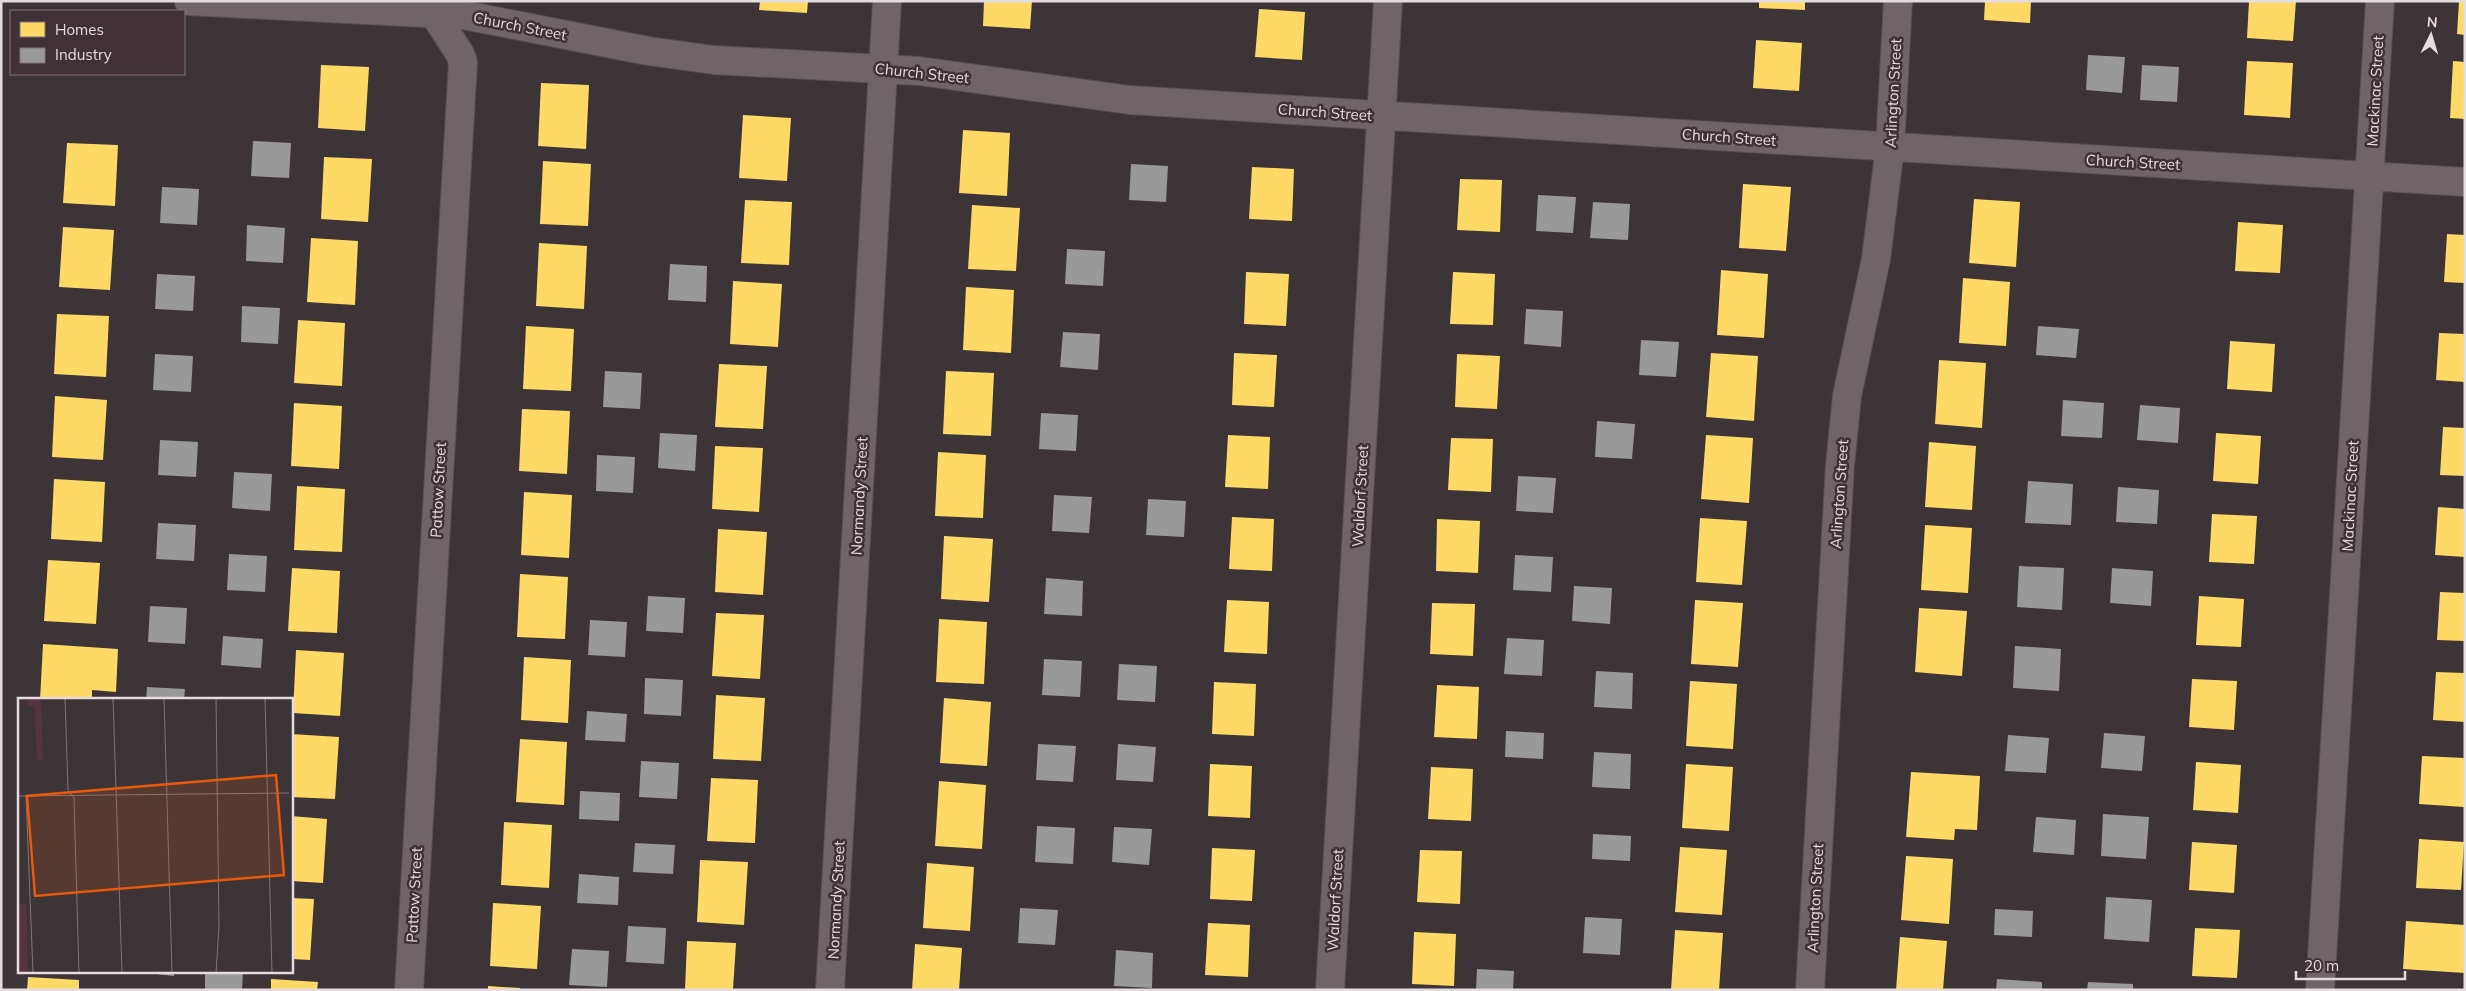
<svg xmlns="http://www.w3.org/2000/svg" width="2466" height="991" viewBox="0 0 2466 991" font-family="Mulish,sans-serif">
	<style>
		.homes { fill: #ffd966 }
		.industry { fill: #999 }
		.lines { fill: none; stroke-linecap: round; stroke-linejoin: round }
		.minor-casing { stroke: #565052; stroke-width: 30 }
		.minor { stroke: #6f6569; stroke-width: 28 }
		.labels { text-anchor: middle; dominant-baseline: central; stroke-width: 5; stroke-linejoin: round; paint-order: stroke }
		.street-label { font-size: 15px; fill: #e4dcdf; stroke: #3f3136 }
		.inset-road { fill: none; stroke: #7f777a; stroke-width: 1 }
		.view { fill: #e8590c; fill-opacity: 0.15; stroke: #e8590c; stroke-width: 2.5 }
		.inset-edge { fill: none; stroke: #e4dcdf; stroke-width: 2.5 }
	</style>
	<rect width="100%" height="100%" fill="#3c3437"/>
	<path class="homes" d="M760,1H808L807,13L759,10Z
		M984,1H1032L1030,29L983,26Z
		M1759,1H1805V10L1759,8Z
		M1985,1H2031L2030,23L1984,20Z
		M2249,1H2296L2293,41L2247,38Z
		M2459,1H2465V35L2457,34Z
		M1259,9L1305,12L1302,60L1255,57Z
		M1756,40L1802,43L1799,91L1753,88Z
		M2247,61L2293,63L2290,118L2244,115Z
		M2453,61L2465,62V119L2450,118Z
		M321,65L369,67L365,131L318,128Z
		M541,83L589,85L586,149L538,146Z
		M743,115L791,118L787,181L739,178Z
		M963,130L1010,133L1007,196L959,193Z
		M67,143L118,145L115,206L63,203Z
		M324,157L372,159L368,222L321,219Z
		M543,161L591,164L588,226L540,224Z
		M1252,167L1294,169L1292,221L1249,219Z
		M1460,179L1502,180L1500,232L1457,230Z
		M1743,184L1791,187L1786,251L1739,248Z
		M1974,199L2020,202L2016,267L1969,263Z
		M745,200L792,202L789,265L741,263Z
		M972,205L1020,208L1016,271L968,269Z
		M2238,222L2283,225L2280,273L2235,271Z
		M63,227L114,230L110,290L59,287Z
		M2447,234L2465,235V283L2444,282Z
		M311,238L358,241L355,305L307,302Z
		M539,243L587,246L584,309L536,306Z
		M1721,270L1768,274L1764,338L1717,335Z
		M1246,272L1289,274L1286,326L1244,324Z
		M1453,272L1495,274L1493,325L1450,324Z
		M1963,278L2010,282L2006,346L1959,343Z
		M733,281L782,284L778,347L730,344Z
		M966,287L1014,290L1011,353L963,350Z
		M57,314L109,316L106,377L54,374Z
		M298,320L345,323L342,386L294,383Z
		M526,326L574,329L571,391L523,389Z
		M2439,333L2465,334V382L2436,380Z
		M2230,341L2275,344L2272,392L2227,389Z
		M1234,353L1277,355L1274,407L1232,405Z
		M1711,353L1758,356L1754,421L1706,417Z
		M1457,354L1500,356L1497,409L1455,407Z
		M1939,360L1986,363L1982,428L1935,424Z
		M719,364L767,366L763,429L715,427Z
		M946,371L994,373L991,436L943,434Z
		M55,396L107,400L103,460L52,457Z
		M294,403L342,406L339,469L291,466Z
		M522,409L570,411L567,474L519,471Z
		M2443,427L2465,428V476L2440,475Z
		M2216,433L2261,436L2258,484L2213,481Z
		M1228,435L1270,437L1268,489L1225,487Z
		M1706,435L1753,438L1749,503L1701,499Z
		M1451,438L1493,439L1491,492L1448,490Z
		M1929,442L1976,446L1972,510L1925,507Z
		M715,446L763,448L759,512L712,509Z
		M938,452L986,455L983,518L935,516Z
		M54,479L105,482L102,542L51,539Z
		M297,486L345,489L342,552L294,550Z
		M524,492L572,495L569,558L521,555Z
		M2438,507L2465,509V557L2435,555Z
		M2212,514L2257,516L2254,564L2209,562Z
		M1232,517L1274,519L1272,571L1229,569Z
		M1700,518L1747,521L1742,585L1696,582Z
		M1437,519L1480,521L1478,573L1436,571Z
		M1925,525L1972,528L1968,593L1921,590Z
		M718,529L767,532L763,595L715,592Z
		M944,536L993,539L989,602L941,599Z
		M48,560L100,563L96,624L44,621Z
		M292,568L340,571L337,633L288,631Z
		M520,574L568,577L565,639L517,637Z
		M2440,592L2465,593V641L2437,640Z
		M2199,596L2244,599L2241,647L2196,645Z
		M1227,600L1269,602L1267,654L1224,652Z
		M1695,600L1743,603L1738,667L1691,664Z
		M1432,603L1475,604L1473,656L1430,654Z
		M1919,608L1967,611L1962,676L1915,672Z
		M716,613L764,615L760,679L712,676Z
		M939,619L987,622L984,684L936,682Z
		M43,644L118,649L116,692L92,690V700H40Z
		M296,650L344,653L340,716L293,713Z
		M524,657L571,660L568,723L521,720Z
		M2436,672L2465,673V722L2433,720Z
		M2192,679L2237,681L2234,730L2189,727Z
		M1690,681L1737,684L1733,749L1686,746Z
		M1214,682L1256,684L1254,736L1212,734Z
		M1437,685L1479,687L1477,739L1434,737Z
		M716,695L765,698L761,761L713,759Z
		M944,698L991,702L987,766L940,763Z
		M291,734L339,737L335,799L291,797Z
		M520,739L567,742L564,805L516,802Z
		M2422,756L2465,758L2464,807L2419,804Z
		M2196,762L2241,765L2238,813L2193,810Z
		M1210,764L1252,766L1250,818L1208,816Z
		M1686,764L1733,767L1729,831L1682,828Z
		M1431,767L1473,769L1471,821L1428,819Z
		M1911,772L1980,776L1977,830L1955,829L1954,840L1906,837Z
		M711,778L758,780L755,843L707,841Z
		M939,781L986,785L982,849L935,846Z
		M291,816L327,819L323,883L291,881Z
		M504,822L552,825L549,888L501,885Z
		M2419,839L2464,842L2461,890L2416,888Z
		M2192,842L2237,845L2234,893L2189,890Z
		M1680,847L1727,850L1722,915L1675,912Z
		M1212,848L1255,850L1252,901L1210,899Z
		M1420,850L1462,851L1460,904L1417,902Z
		M1906,856L1953,859L1949,924L1901,920Z
		M700,860L748,862L744,925L697,922Z
		M927,863L974,867L970,931L923,928Z
		M291,898L314,899L310,960L291,959Z
		M493,903L541,906L537,969L490,966Z
		M2406,921L2465,925V973L2403,969Z
		M1208,923L1250,925L1248,977L1205,975Z
		M2195,928L2240,930L2237,978L2192,976Z
		M1675,930L1723,933L1719,990H1671Z
		M1414,932L1456,934L1454,986L1412,984Z
		M1900,937L1947,941L1943,990H1896Z
		M687,941L736,943L733,990H685Z
		M915,944L962,948L959,990H912Z
		M28,977L79,980V990H27Z
		M271,979L318,982L317,990H271Z
		M488,986L520,988V990H488Z"/>
	<path class="industry" d="M2088,55L2125,57L2122,93L2086,90Z
		M2142,65L2179,67L2177,102L2140,100Z
		M253,141L291,143L289,178L251,176Z
		M1131,164L1168,166L1166,202L1129,200Z
		M162,187L199,189L197,225L160,223Z
		M1538,195L1576,197L1573,233L1536,231Z
		M1593,202L1630,204L1628,240L1590,238Z
		M247,225L285,228L283,263L246,261Z
		M1067,249L1105,251L1103,286L1065,284Z
		M670,264L707,266L706,302L668,300Z
		M157,274L195,276L193,311L155,309Z
		M242,306L280,308L278,344L241,342Z
		M1526,309L1563,311L1561,347L1524,344Z
		M2038,326L2079,329L2076,358L2036,355Z
		M1063,332L1100,334L1098,370L1060,367Z
		M1641,340L1679,342L1676,377L1639,375Z
		M155,354L193,356L191,392L153,390Z
		M605,371L642,373L640,409L603,407Z
		M2063,400L2104,403L2102,438L2061,436Z
		M2140,405L2180,408L2178,443L2137,440Z
		M1041,413L1078,415L1076,451L1039,449Z
		M1597,421L1635,424L1632,459L1595,457Z
		M660,433L697,435L695,471L658,468Z
		M160,440L198,442L196,477L158,475Z
		M597,455L635,457L633,493L596,491Z
		M234,472L272,474L270,511L232,508Z
		M1518,476L1556,478L1553,513L1516,511Z
		M2028,481L2073,484L2071,525L2025,523Z
		M2118,487L2159,490L2157,524L2116,522Z
		M1054,495L1092,497L1089,533L1052,531Z
		M1148,499L1186,501L1184,537L1146,535Z
		M158,523L196,525L194,561L156,559Z
		M229,554L267,556L265,592L227,590Z
		M1515,555L1553,557L1551,592L1513,590Z
		M2019,566L2064,568L2062,610L2017,607Z
		M2112,568L2153,571L2151,606L2110,603Z
		M1046,578L1083,581L1082,616L1044,614Z
		M1574,586L1612,588L1610,624L1572,621Z
		M648,596L685,598L683,633L646,631Z
		M150,606L187,608L185,644L148,642Z
		M590,620L627,622L625,657L588,655Z
		M223,636L263,639L261,668L221,665Z
		M1507,638L1544,640L1542,676L1504,674Z
		M2015,646L2061,649L2059,691L2013,688Z
		M1044,659L1082,661L1080,697L1042,695Z
		M1119,664L1157,666L1155,702L1117,700Z
		M1596,671L1633,673L1632,709L1594,707Z
		M645,678L683,680L681,716L644,714Z
		M147,687L185,689L184,700H146Z
		M587,711L627,714L625,742L585,740Z
		M1506,731L1544,733L1543,759L1505,757Z
		M2104,733L2145,736L2142,771L2101,768Z
		M2008,735L2049,738L2046,773L2005,771Z
		M1038,744L1076,746L1073,782L1036,780Z
		M1118,744L1156,747L1153,782L1116,780Z
		M1594,752L1631,754L1630,789L1592,787Z
		M641,761L679,763L677,799L639,797Z
		M580,791L620,793L619,821L579,819Z
		M2103,814L2149,817L2146,859L2101,856Z
		M2036,817L2076,820L2074,855L2033,852Z
		M1037,826L1075,828L1073,864L1035,862Z
		M1114,827L1152,829L1149,865L1112,862Z
		M1593,834L1631,836L1630,861L1592,859Z
		M635,843L675,845L673,874L633,872Z
		M579,874L619,877L618,905L577,903Z
		M2106,897L2152,900L2149,942L2104,939Z
		M1020,908L1058,910L1055,945L1018,943Z
		M1995,909L2033,911L2032,937L1994,935Z
		M1585,917L1622,919L1620,955L1583,953Z
		M628,926L666,928L664,964L626,962Z
		M572,949L609,951L607,987L569,985Z
		M1116,950L1153,953L1152,988L1114,986Z
		M1477,969L1514,971L1513,990H1476Z
		M138,972H174V976Z
		M205,972H243L242,990H205Z
		M1997,979L2042,982V990H1996Z
		M2088,982L2133,984V990H2087Z"/>
	<g class="lines">
		<g class="minor-casing">
			<path id="minor" d="M189,1L464,15L648,51L714,60L919,71L1130,100L2465,182
				M409,990L463,62L460,54L427,3
				M830,990L887,1
				M1330,990L1388,1
				M1810,990L1840,465L1847,396L1876,259L1890,147L1898,1
				M2320,990L2380,1"/>
		</g>
		<use href="#minor" class="minor"/>
	</g>
	<g class="labels">
		<g class="street-label">
			<text transform="translate(520 26) rotate(11)">Church Street</text>
			<text transform="translate(922 73) rotate(6)">Church Street</text>
			<text transform="translate(2375 91) rotate(-87)">Mackinac Street</text>
			<text transform="translate(1893 93) rotate(-87)">Arlington Street</text>
			<text transform="translate(1325 112) rotate(4)">Church Street</text>
			<text transform="translate(1729 137) rotate(4)">Church Street</text>
			<text transform="translate(2133 162) rotate(3)">Church Street</text>
			<text transform="translate(438 490) rotate(-87)">Pattow Street</text>
			<text transform="translate(1839 494) rotate(-86)">Arlington Street</text>
			<text transform="translate(859 496) rotate(-87)">Normandy Street</text>
			<text transform="translate(1360 496) rotate(-87)">Waldorf Street</text>
			<text transform="translate(2350 496) rotate(-87)">Mackinac Street</text>
			<text transform="translate(414 895) rotate(-87)">Pattow Street</text>
			<text transform="translate(1815 898) rotate(-87)">Arlington Street</text>
			<text transform="translate(836 900) rotate(-87)">Normandy Street</text>
			<text transform="translate(1335 900) rotate(-87)">Waldorf Street</text>
		</g>
	</g>
	<g transform="translate(18 698)">
		<rect width="275" height="275" fill="#3c3437"/>
		<path d="M0,0H23L25,63H19L16,8H10L9,1ZM0,206H8L10,275H0Z" fill="#543441"/>
		<path class="inset-road" d="M47,0L50,92L56,100L61,275M95,0L104,275M146,0L154,275M198,0L201,228L198,275M247,0L254,275M8,97L15,275M0,98L271,95"/>
		<path class="view" d="M258,77L266,177L17,198L9,98Z"/>
		<rect width="275" height="275" class="inset-edge"/>
	</g>
	<rect width="2466" height="991" fill="none" stroke="#e4dcdf" stroke-width="5"/>
	<rect x="10" y="10" width="175" height="65" fill="#3f3136" stroke="#81757a"/>
	<rect x="20" y="22" width="25" height="15" fill="#ffd966" stroke="#81757a"/>
	<text x="55" y="35" font-size="15" fill="#e4dcdf">Homes</text>
	<rect x="20" y="48" width="25" height="15" fill="#999999" stroke="#81757a"/>
	<text x="55" y="60" font-size="15" fill="#e4dcdf">Industry</text>
	<g transform="translate(2431 35) rotate(5)" stroke="#3f3136" stroke-width="4" paint-order="stroke">
	<path d="M0-4L9 19L0 12L-9 19Z" fill="#e4dcdf"/>
	<text y="-8" font-size="14" font-weight="bold" text-anchor="middle" fill="#e4dcdf">N</text>
	</g>
	<path d="M2296 971v8h109v-8" fill="none" stroke="#e4dcdf" stroke-width="2.5"/>
	<text x="2304" y="971" font-size="15" fill="#e4dcdf" stroke="#3f3136" stroke-width="4" paint-order="stroke">20 m</text>
</svg>
